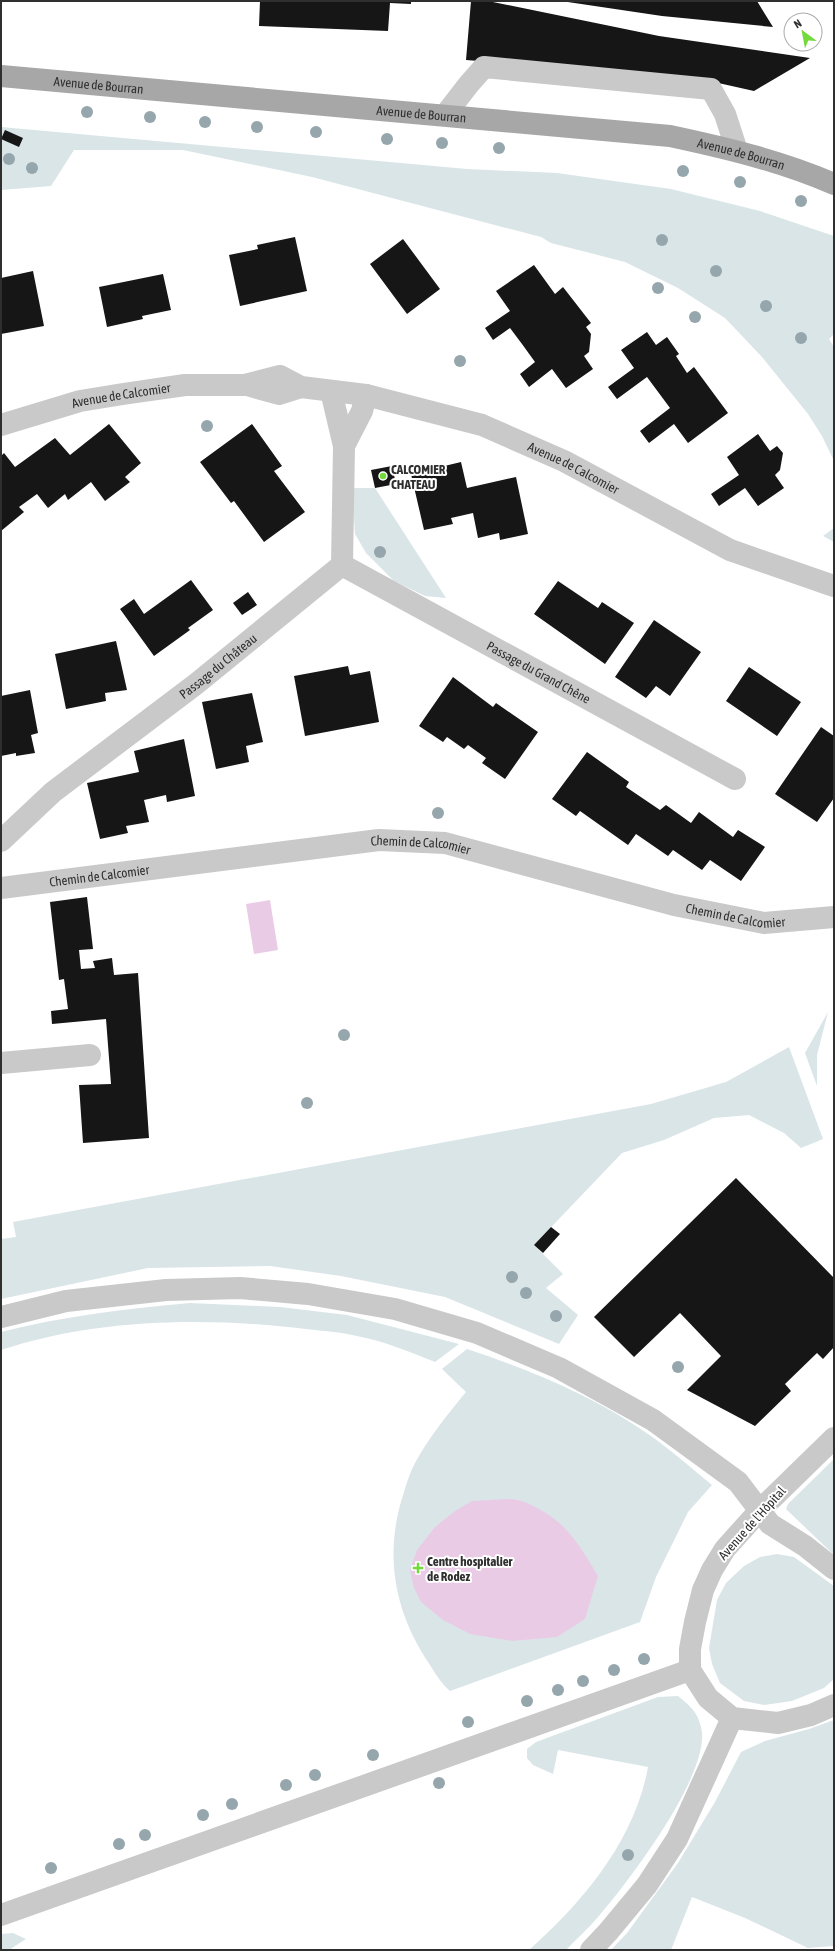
<svg xmlns="http://www.w3.org/2000/svg" width="835" height="1951" viewBox="0 0 835 1951" font-family="'Asap Condensed',sans-serif">
	<style>
		.green { fill: #dae5e8 }
		.water { fill: #eacbe6 }
		.building { fill: #161616 }
		.lines { fill: none; stroke-linecap: round; stroke-linejoin: round }
		.minor { stroke: #c9c9c9; stroke-width: 22 }
		.major { stroke: #a7a7a7; stroke-width: 22 }
		.tree { fill: #95a6ac }
		.poi-dot { fill: #73da3c; stroke: #fff; stroke-width: 1.5 }
		.labels { text-anchor: middle; dominant-baseline: central; stroke-width: 4; stroke-linejoin: round; paint-order: stroke }
		.street-label { font-size: 13px; fill: #2f2f2f; stroke: #fff }
		.poi-label { font-size: 13px; font-weight: bold; fill: #2f2f2f; stroke: #fff; text-anchor: start }
	</style>
	<rect width="100%" height="100%" fill="#fff"/>
	<path class="green" d="M1,127L467,169L557,173L671,189L760,211L834,236V334L829,339L834,347V461L822,436L808,414L762,357L725,318L678,288L625,262L551,243L541,237L312,177L183,150H74L51,186L1,190Z
		M352,488H375L446,598L425,596L394,581L366,553L355,534Z
		M834,528V542L823,536Z
		M828,1012L817,1055V1086L805,1053Z
		M789,1047L823,1139L801,1148L784,1133L749,1115L714,1118L664,1140L622,1153L534,1245L563,1274L546,1288L578,1315L559,1344L445,1297L341,1276L270,1266L148,1268L1,1299V1239L16,1237L13,1222L651,1104L726,1082Z
		M190,1303L280,1307L347,1315L459,1344L435,1362C410,1352 384,1341 357,1336C341,1332 323,1331 306,1329C206,1317 97,1318 1,1350V1332C63,1316 126,1309 190,1303Z
		M467,1349C530,1370 594,1396 648,1434C670,1449 691,1468 712,1485L688,1512L656,1577L640,1622L450,1691C441,1683 435,1673 428,1662C393,1609 384,1552 404,1492C407,1482 410,1472 415,1463C429,1437 448,1414 466,1392L442,1369Z
		M834,1459V1555L786,1509L788,1504Z
		M777,1554L794,1557L834,1586V1679L824,1688L792,1701L764,1705L744,1701L720,1683L712,1664L709,1648L717,1600L726,1583L744,1566L760,1557Z
		M678,1696C690,1706 697,1711 701,1727C713,1771 627,1884 598,1917C588,1929 576,1939 566,1950H529C583,1902 635,1840 648,1767L558,1750L553,1774L533,1765L527,1758V1749L536,1742L658,1697Z
		M834,1720V1946L808,1948L745,1918L692,1897L671,1950H611L627,1933L678,1863L715,1802L741,1752L765,1741L809,1729Z
		M13,1933L26,1939L9,1950H1V1934Z"/>
	<path class="water" d="M270,900L278,950L254,954L246,904Z
		M507,1499C520,1499 528,1503 539,1509C569,1525 581,1548 598,1576L585,1619L557,1637L512,1641L470,1634L443,1620L421,1602L414,1588L410,1570L417,1550L435,1527L455,1511L472,1501Z"/>
	<path class="building" d="M260,1H411V4L390,3L388,31L259,26Z
		M471,1H488L659,36L810,58L754,91L696,78L466,60Z
		M561,1H757L773,27L662,16Z
		M5,130L23,138L19,147L1,139Z
		M295,237L307,291L240,306L229,255L258,249L257,245Z
		M403,239L440,289L407,314L370,264Z
		M534,265L555,294L563,287L591,323L586,327L591,334L589,352L584,356L593,369L566,388L552,369L529,387L520,374L535,362L522,344L510,328L493,340L485,328L510,311L496,291Z
		M33,271L44,326L1,334V278Z
		M163,274L171,310L142,316L143,319L107,327L99,287Z
		M647,332L656,345L667,337L679,354L676,356L687,373L694,367L728,413L688,443L674,424L649,443L640,431L670,408L647,377L617,399L608,387L634,368L621,350Z
		M109,424L141,463L125,477L130,482L105,501L91,482L68,500L65,494L48,508L37,494L19,507L24,512L1,531V456L4,453L15,467L55,438L70,455Z
		M252,424L282,466L274,471L305,512L264,542L234,501L231,503L200,462Z
		M758,434L770,451L777,446L783,453L780,470L775,475L784,488L758,506L745,488L719,506L711,494L739,475L727,457Z
		M461,462L467,488L516,477L528,534L500,540L499,533L478,538L473,513L451,518L453,524L424,530L411,474Z
		M392,466L396,484L375,488L371,470Z
		M191,580L213,610L188,628L190,630L154,656L120,609L134,599L144,614Z
		M558,581L598,608L602,602L634,623L605,664L534,614Z
		M248,592L257,605L242,615L233,603Z
		M654,620L701,652L670,696L656,686L646,698L615,677Z
		M116,641L127,690L105,693L106,701L66,709L55,654Z
		M348,666L350,675L370,671L379,722L305,736L294,676Z
		M749,667L801,702L777,736L726,701Z
		M453,677L493,707L496,703L538,732L505,779L482,763L486,758L468,745L464,749L447,737L443,742L419,726Z
		M30,690L38,733L31,735L35,753L16,756V753L1,756V696Z
		M252,693L263,742L246,746L249,762L216,769L202,702Z
		M821,727L834,736V798L817,822L775,794Z
		M184,739L195,796L167,802L166,795L144,800L149,822L126,826L128,833L100,839L87,783L139,772L134,751Z
		M587,752L629,782L626,787L660,810L666,805L691,823L699,812L733,837L738,830L765,847L741,881L710,860L702,870L673,850L668,856L636,834L628,845L580,811L576,816L552,799Z
		M87,897L93,949L79,950L81,969L95,968L93,961L112,958L114,975L138,973L149,1138L83,1143L79,1085L111,1084L106,1019L52,1024L51,1011L68,1009L64,979L59,980L50,902Z
		M736,1178L834,1278V1347L823,1359L817,1353L785,1384L791,1391L755,1426L687,1390L721,1356L680,1313L634,1357L594,1317Z
		M551,1227L560,1234L543,1253L534,1245Z"/>
	<g class="lines">
		<g class="minor">
			<path d="M445,115L469,84L484,67L711,89L725,114L737,151"/>
			<path d="M247,385L279,394L301,387"/>
			<path id="s1" d="M1,425L80,401L123,394L185,385H245L280,376L301,387L366,395L482,425L564,461L730,550L834,586"/>
			<path d="M344,446L362,411L366,395"/>
			<path id="s2" d="M342,565L735,779"/>
			<path id="s3" d="M1,841L53,792L196,684L342,565L344,446L331,391"/>
			<path id="s4" d="M1,888L379,840L445,843L674,905L764,923L834,917"/>
			<path d="M1,1063L90,1055"/>
			<path d="M1,1317L66,1301L166,1290L240,1288L308,1294L395,1309L477,1333L559,1368L653,1420L738,1482L770,1524L805,1546L834,1569"/>
			<path d="M834,1438L760,1510L725,1549L712,1570L703,1590L695,1622L690,1649V1670L708,1698L732,1718L778,1723L811,1715L834,1705"/>
			<path d="M1,1915L690,1670"/>
			<path d="M591,1950L608,1932L647,1885L677,1839L732,1718"/>
		</g>
		<path class="major" id="s5" d="M1,76L670,136C726,148 781,161 834,184"/>
	</g>
	<g class="tree">
		<circle cx="87" cy="112" r="6"/>
		<circle cx="150" cy="117" r="6"/>
		<circle cx="205" cy="122" r="6"/>
		<circle cx="257" cy="127" r="6"/>
		<circle cx="316" cy="132" r="6"/>
		<circle cx="387" cy="139" r="6"/>
		<circle cx="442" cy="143" r="6"/>
		<circle cx="499" cy="148" r="6"/>
		<circle cx="9" cy="159" r="6"/>
		<circle cx="32" cy="168" r="6"/>
		<circle cx="683" cy="171" r="6"/>
		<circle cx="740" cy="182" r="6"/>
		<circle cx="801" cy="201" r="6"/>
		<circle cx="662" cy="240" r="6"/>
		<circle cx="716" cy="271" r="6"/>
		<circle cx="658" cy="288" r="6"/>
		<circle cx="766" cy="306" r="6"/>
		<circle cx="695" cy="317" r="6"/>
		<circle cx="801" cy="338" r="6"/>
		<circle cx="460" cy="361" r="6"/>
		<circle cx="207" cy="426" r="6"/>
		<circle cx="380" cy="552" r="6"/>
		<circle cx="438" cy="813" r="6"/>
		<circle cx="344" cy="1035" r="6"/>
		<circle cx="307" cy="1103" r="6"/>
		<circle cx="512" cy="1277" r="6"/>
		<circle cx="526" cy="1293" r="6"/>
		<circle cx="556" cy="1316" r="6"/>
		<circle cx="678" cy="1367" r="6"/>
		<circle cx="644" cy="1659" r="6"/>
		<circle cx="614" cy="1670" r="6"/>
		<circle cx="583" cy="1681" r="6"/>
		<circle cx="558" cy="1690" r="6"/>
		<circle cx="527" cy="1701" r="6"/>
		<circle cx="468" cy="1722" r="6"/>
		<circle cx="373" cy="1755" r="6"/>
		<circle cx="315" cy="1775" r="6"/>
		<circle cx="439" cy="1783" r="6"/>
		<circle cx="286" cy="1785" r="6"/>
		<circle cx="232" cy="1804" r="6"/>
		<circle cx="203" cy="1815" r="6"/>
		<circle cx="145" cy="1835" r="6"/>
		<circle cx="119" cy="1844" r="6"/>
		<circle cx="628" cy="1855" r="6"/>
		<circle cx="51" cy="1868" r="6"/>
	</g>
	<g class="poi-dot">
		<circle cx="383" cy="476" r="4"/>
		<path d="M416 1562h4v4h4v4h-4v4h-4v-4h-4v-4h4z"/>
	</g>
	<g class="labels">
		<g class="street-label">
			<text stroke="none"><textPath href="#s5" startOffset="98">Avenue de Bourran</textPath></text>
			<text stroke="none"><textPath href="#s5" startOffset="422">Avenue de Bourran</textPath></text>
			<text stroke="none"><textPath href="#s5" startOffset="745">Avenue de Bourran</textPath></text>
			<text stroke="none"><textPath href="#s1" startOffset="124">Avenue de Calcomier</textPath></text>
			<text stroke="none"><textPath href="#s1" startOffset="595">Avenue de Calcomier</textPath></text>
			<text stroke="none"><textPath href="#s3" startOffset="279">Passage du Château</textPath></text>
			<text stroke="none"><textPath href="#s2" startOffset="224">Passage du Grand Chêne</textPath></text>
			<text stroke="none"><textPath href="#s4" startOffset="423">Chemin de Calcomier</textPath></text>
			<text stroke="none"><textPath href="#s4" startOffset="99">Chemin de Calcomier</textPath></text>
			<text stroke="none"><textPath href="#s4" startOffset="747">Chemin de Calcomier</textPath></text>
			<text transform="translate(752 1523) rotate(-48)">Avenue de l'Hôpital</text>
		</g>
		<g class="poi-label">
			<text x="391" y="469">CALCOMIER<tspan x="391" dy="15">CHATEAU</tspan></text>
			<text x="427" y="1561">Centre hospitalier<tspan x="427" dy="15">de Rodez</tspan></text>
		</g>
	</g>
	<rect width="835" height="1951" fill="none" stroke="#2f2f2f" stroke-width="4"/>
	<g transform="translate(803 32) rotate(328)"><circle r="19" fill="#ffffff" stroke="#acacac"/>
	<path d="M0-3L7 15L0 10L-7 15Z" fill="#73da3c"/>
	<text y="-6" font-size="11" font-weight="bold" text-anchor="middle" fill="#2f2f2f">N</text>
	</g>
</svg>
